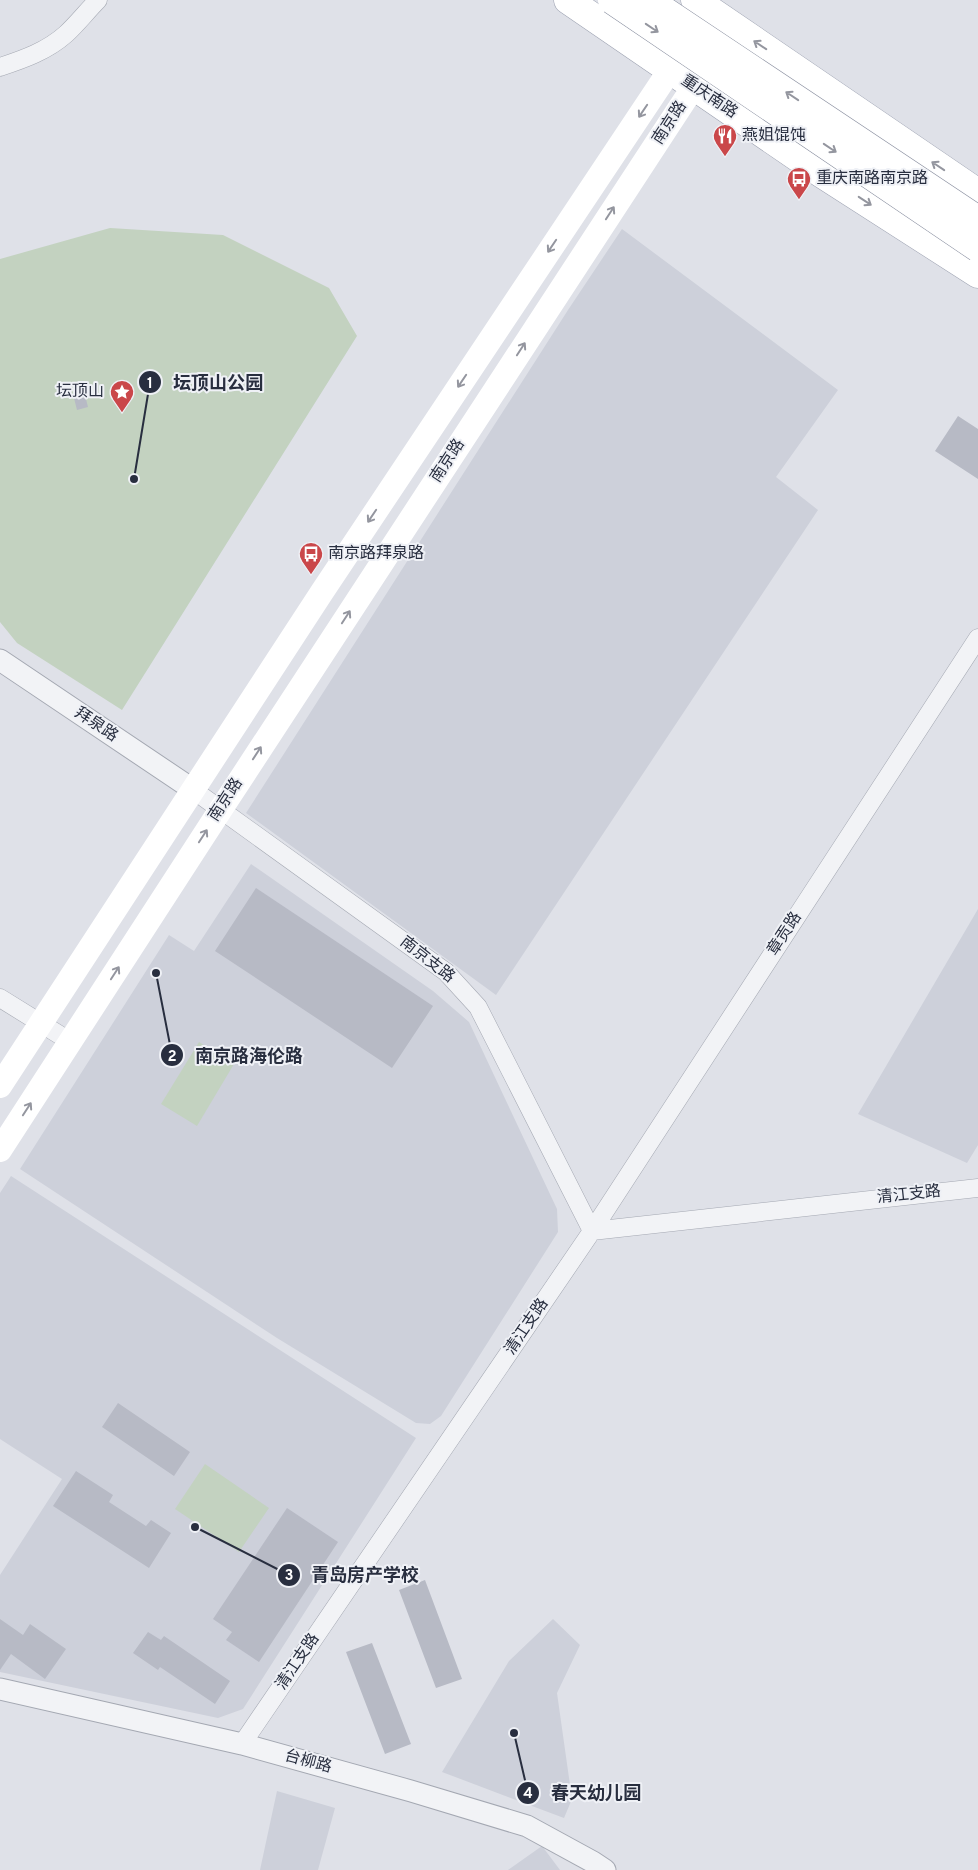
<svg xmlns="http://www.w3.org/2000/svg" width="978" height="1870" viewBox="0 0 978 1870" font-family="Overpass,'Noto Sans SC',sans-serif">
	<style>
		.built { fill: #cdd0da }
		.green { fill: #c3d2c0 }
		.building { fill: #b7bac5 }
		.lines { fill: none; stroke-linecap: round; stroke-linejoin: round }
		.minor-casing { stroke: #a4a8b2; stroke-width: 19 }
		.tertiary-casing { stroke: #a4a8b2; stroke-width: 23 }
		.primary-casing { stroke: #9fa4b3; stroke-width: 29 }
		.minor { stroke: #f2f3f6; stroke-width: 18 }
		.tertiary { stroke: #f2f3f6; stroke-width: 21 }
		.secondary { stroke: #fff; stroke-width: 24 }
		.primary { stroke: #fff; stroke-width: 28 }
		.trunk-bridge-casing { stroke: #878d9e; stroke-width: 29; stroke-linecap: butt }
		.trunk-bridge { stroke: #fff; stroke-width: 28 }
		.oneway { stroke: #94969f }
		.labels { text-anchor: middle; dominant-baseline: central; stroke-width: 4; stroke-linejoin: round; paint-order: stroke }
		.street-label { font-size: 16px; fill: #282e3f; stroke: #eff1f6 }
		.poi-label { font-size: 16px; fill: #282e3f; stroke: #eff1f6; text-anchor: start }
		.leader { fill: none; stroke: #282e3f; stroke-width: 2 }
		.callout-dot { fill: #282e3f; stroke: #eff1f6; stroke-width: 2 }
		.mark-label { font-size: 15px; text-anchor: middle; font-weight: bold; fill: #fff }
		.callout-label { font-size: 18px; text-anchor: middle; font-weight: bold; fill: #282e3f; stroke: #eff1f6; stroke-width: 4; stroke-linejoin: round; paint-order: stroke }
	</style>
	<rect width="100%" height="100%" fill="#dfe1e8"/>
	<path class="built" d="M622,229L838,390L776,477L818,510L496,995L246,813L568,310Z
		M251,864L433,991L469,1022L557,1209L558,1232L441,1416L430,1424L416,1423L277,1338L20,1169L169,935L194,951Z
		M978,909V1145L967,1163L858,1114Z
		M11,1176L416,1438L243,1709L218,1718L0,1672V1575L62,1479L0,1439V1193Z
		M553,1619L580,1645L557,1693L572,1799L564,1818L442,1772L509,1661Z
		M277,1791L335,1808L318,1870H260Z
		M542,1846L560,1870H508Z"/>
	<path class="green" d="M110,228L223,235L329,288L357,336L122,710L17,643L0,622V259Z
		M199,1042L234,1064L197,1126L161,1104Z
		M205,1464L269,1508L239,1552L175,1509Z"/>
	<path class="building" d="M85,395L88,407L77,410L74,398Z
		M958,416L978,429V479L935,451Z
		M256,888L433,1006L392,1068L215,951Z
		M118,1403L190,1452L174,1476L102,1427Z
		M76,1471L113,1495L109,1502L146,1526L151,1520L171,1533L149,1568L53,1506Z
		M287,1508L338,1542L259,1662L226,1640L232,1632L213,1619Z
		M425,1580L462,1679L436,1688L399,1590Z
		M0,1619L23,1635L30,1624L66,1649L45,1679L11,1654L0,1670Z
		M148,1632L161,1640L164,1636L230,1681L215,1704L160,1667L158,1670L133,1653Z
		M372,1643L411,1744L385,1754L346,1652Z"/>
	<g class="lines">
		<g class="minor-casing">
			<path id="minor" d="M0,67C24,59 47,51 66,34C77,24 87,11 98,0
				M192,789L446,972L478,1007L592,1231L978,638
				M0,998L71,1042
				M242,1744L592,1231L978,1188"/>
		</g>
		<g class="tertiary-casing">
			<path id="tertiary" d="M0,660L192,789
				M0,1689L242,1744L411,1791L527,1826L593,1862L605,1870"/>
		</g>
		<g class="primary-casing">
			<path id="primary" d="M568,0L819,172L978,274
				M695,0L978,193"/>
		</g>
		<use href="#minor" class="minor"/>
		<use href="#tertiary" class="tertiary"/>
		<path class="secondary" d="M0,1086L322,592L670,70L682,57
			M0,1150L221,809L694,86L701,69"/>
		<use href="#primary" class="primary"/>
		<g class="trunk-bridge-casing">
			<path id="trunk-bridge" d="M612,0L978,248
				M648,0L978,220"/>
		</g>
		<use href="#trunk-bridge" class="trunk-bridge"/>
	</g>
	<defs><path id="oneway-shaft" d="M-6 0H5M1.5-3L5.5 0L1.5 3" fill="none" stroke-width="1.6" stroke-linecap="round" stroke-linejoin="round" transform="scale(1.25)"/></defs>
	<g class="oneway">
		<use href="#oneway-shaft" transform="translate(652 28) rotate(34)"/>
		<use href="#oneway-shaft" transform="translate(760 45) rotate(-146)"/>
		<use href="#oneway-shaft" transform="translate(792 96) rotate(-146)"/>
		<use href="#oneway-shaft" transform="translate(643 111) rotate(124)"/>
		<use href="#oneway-shaft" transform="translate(830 148) rotate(34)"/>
		<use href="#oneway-shaft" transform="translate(938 166) rotate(-146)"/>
		<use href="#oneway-shaft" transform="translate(865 201) rotate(33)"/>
		<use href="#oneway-shaft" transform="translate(610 213) rotate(-57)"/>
		<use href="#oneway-shaft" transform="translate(552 246) rotate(124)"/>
		<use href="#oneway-shaft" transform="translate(521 349) rotate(-57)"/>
		<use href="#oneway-shaft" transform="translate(462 381) rotate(124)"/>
		<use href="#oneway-shaft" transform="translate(372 516) rotate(124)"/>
		<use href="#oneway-shaft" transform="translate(346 617) rotate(-57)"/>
		<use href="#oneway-shaft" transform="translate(257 753) rotate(-57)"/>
		<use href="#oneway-shaft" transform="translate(203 836) rotate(-57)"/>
		<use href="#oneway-shaft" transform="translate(115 973) rotate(-57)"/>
		<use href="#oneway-shaft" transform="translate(27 1109) rotate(-57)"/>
	</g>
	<defs>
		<g id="restaurant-pin" transform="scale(1.25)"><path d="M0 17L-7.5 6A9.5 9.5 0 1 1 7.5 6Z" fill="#ca474a" stroke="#eff1f6"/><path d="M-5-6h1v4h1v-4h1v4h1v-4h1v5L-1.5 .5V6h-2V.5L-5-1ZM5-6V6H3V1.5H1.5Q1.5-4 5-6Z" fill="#fff"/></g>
		<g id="bus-pin" transform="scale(1.25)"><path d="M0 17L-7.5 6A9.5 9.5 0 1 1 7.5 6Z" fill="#ca474a" stroke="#eff1f6"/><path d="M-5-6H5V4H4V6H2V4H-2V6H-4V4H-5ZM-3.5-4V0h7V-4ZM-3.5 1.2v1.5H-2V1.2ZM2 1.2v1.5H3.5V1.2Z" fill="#fff"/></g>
		<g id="sight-pin" transform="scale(1.25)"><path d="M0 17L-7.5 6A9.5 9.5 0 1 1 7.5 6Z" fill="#ca474a" stroke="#eff1f6"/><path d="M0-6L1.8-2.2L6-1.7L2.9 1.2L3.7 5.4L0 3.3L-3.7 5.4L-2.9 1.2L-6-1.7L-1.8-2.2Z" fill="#fff"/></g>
	</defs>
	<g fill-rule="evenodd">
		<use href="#restaurant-pin" x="725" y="136"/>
		<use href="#bus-pin" x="799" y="179"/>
		<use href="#sight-pin" x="122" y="392"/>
		<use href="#bus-pin" x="311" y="554"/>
	</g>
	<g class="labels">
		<g class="street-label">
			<text transform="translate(709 97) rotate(34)">重庆南路</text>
			<text transform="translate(670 123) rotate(-57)">南京路</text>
			<text transform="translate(448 461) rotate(-57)">南京路</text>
			<text transform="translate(96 725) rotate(34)">拜泉路</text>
			<text transform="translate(226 800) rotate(-57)">南京路</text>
			<text transform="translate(785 934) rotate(-57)">章贡路</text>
			<text transform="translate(427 960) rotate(38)">南京支路</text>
			<text transform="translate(909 1195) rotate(-6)">清江支路</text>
			<text transform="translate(527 1327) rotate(-56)">清江支路</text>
			<text transform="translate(298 1662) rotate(-56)">清江支路</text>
			<text transform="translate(308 1762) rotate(15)">台柳路</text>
		</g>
		<g class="poi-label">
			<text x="742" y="136">燕姐馄饨</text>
			<text x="816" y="179">重庆南路南京路</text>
			<text x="104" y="392" text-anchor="end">坛顶山</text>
			<text x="328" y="554">南京路拜泉路</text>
		</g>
	</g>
	<path class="leader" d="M134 479L150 382M156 973L172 1055M195 1527L289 1575M514 1733L528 1793"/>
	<g class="callout-dot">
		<circle cx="134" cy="479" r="5"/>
		<circle cx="156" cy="973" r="5"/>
		<circle cx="195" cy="1527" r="5"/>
		<circle cx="514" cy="1733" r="5"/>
		<circle cx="150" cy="382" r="12"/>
		<circle cx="172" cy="1055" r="12"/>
		<circle cx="289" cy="1575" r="12"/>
		<circle cx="528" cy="1793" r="12"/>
	</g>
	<g class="mark-label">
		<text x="150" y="388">1</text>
		<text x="172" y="1061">2</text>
		<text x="289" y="1580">3</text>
		<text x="528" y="1798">4</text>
	</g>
	<g class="callout-label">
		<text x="218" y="389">坛顶山公园</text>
		<text x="249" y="1062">南京路海伦路</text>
		<text x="365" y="1581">青岛房产学校</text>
		<text x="596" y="1799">春天幼儿园</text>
	</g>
</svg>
